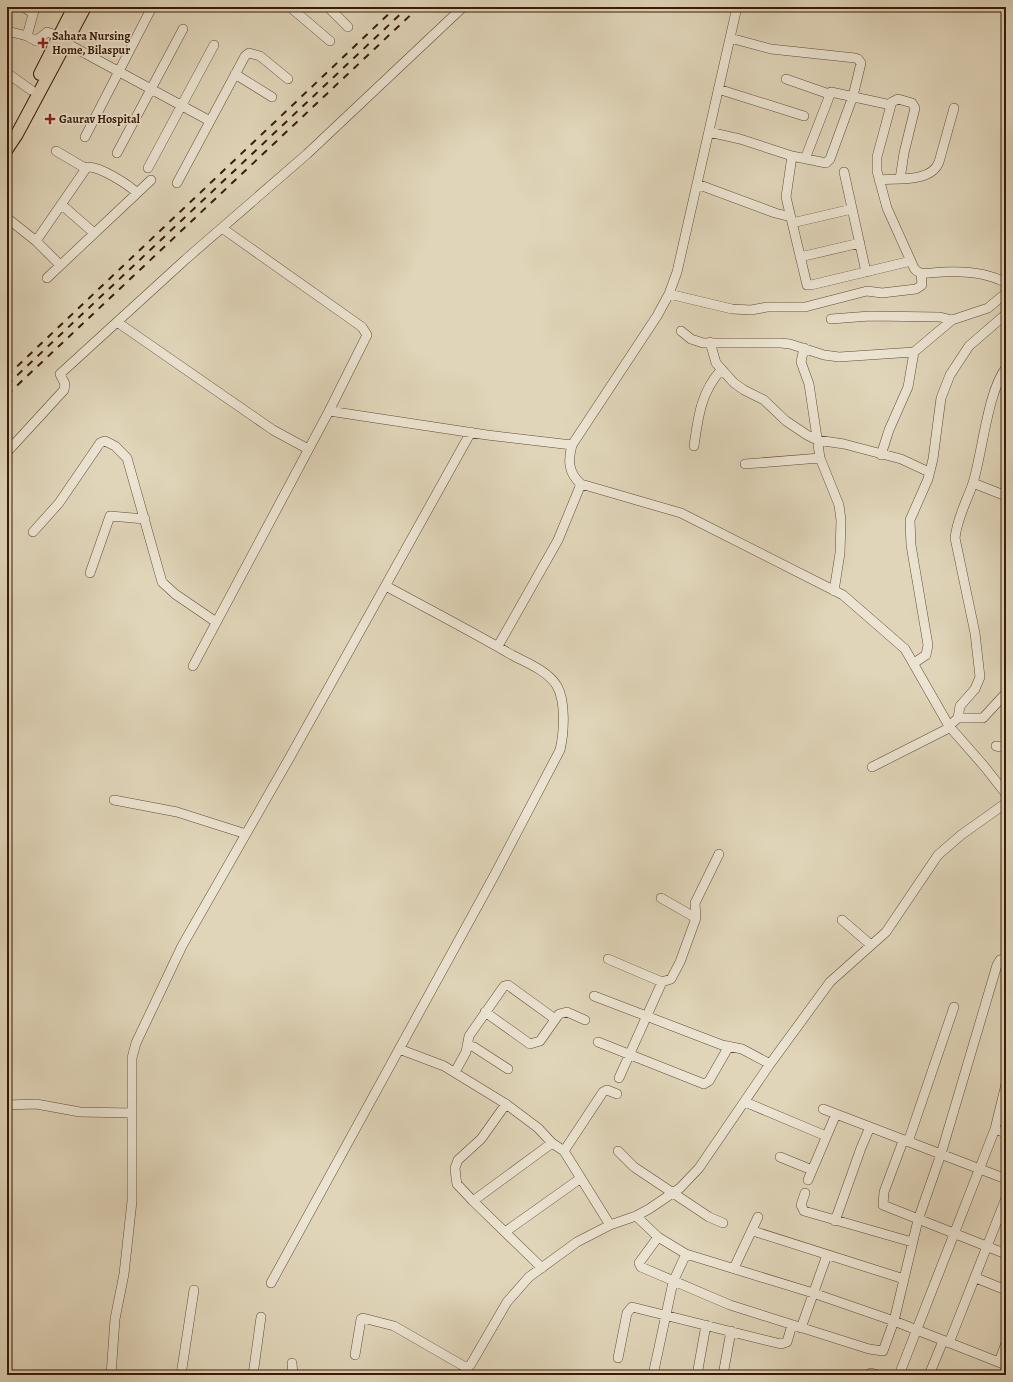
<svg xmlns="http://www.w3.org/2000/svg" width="1013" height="1382" viewBox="0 0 1013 1382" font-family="Alegreya,serif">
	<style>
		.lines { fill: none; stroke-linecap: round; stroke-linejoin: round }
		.minor-casing { stroke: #634a31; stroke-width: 10 }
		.major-casing { stroke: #391b04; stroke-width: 14 }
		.minor { stroke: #ebe4d2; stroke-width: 9 }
		.major { stroke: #e0d5b9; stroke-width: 12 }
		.rail { stroke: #391b04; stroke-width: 2; stroke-dasharray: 7 7; stroke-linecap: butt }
		.poi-dot { fill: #8f2418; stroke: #ebe4d2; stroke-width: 1.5 }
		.labels { text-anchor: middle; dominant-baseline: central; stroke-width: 3.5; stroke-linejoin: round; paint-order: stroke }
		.poi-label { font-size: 12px; font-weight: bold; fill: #391b04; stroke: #ebe4d2; text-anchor: start }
	</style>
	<rect width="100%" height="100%" fill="#e0d5b9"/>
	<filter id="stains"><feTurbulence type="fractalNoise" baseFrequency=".005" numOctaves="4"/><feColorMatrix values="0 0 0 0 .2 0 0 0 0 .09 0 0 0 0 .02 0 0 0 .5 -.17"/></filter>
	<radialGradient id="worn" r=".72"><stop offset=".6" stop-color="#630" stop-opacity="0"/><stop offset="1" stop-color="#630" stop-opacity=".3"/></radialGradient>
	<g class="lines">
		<g class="minor-casing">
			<path id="minor" d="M23,7L33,13
				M290,7L330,41
				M328,7L348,27
				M737,7L677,272L669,294L657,316L572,445C568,460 568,473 581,484L681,513L843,595L905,649L949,726L984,766L1006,794
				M7,31L27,36L36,41L47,32L59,36
				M27,36L35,7
				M66,43L210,121
				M7,73L31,90
				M235,74L272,97
				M786,79L829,94
				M718,89L804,116
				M709,132L740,139L792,156L826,163L830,159L853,96L861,63L858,59L855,58L771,49L730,38
				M85,137L151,9
				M56,151L85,168
				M117,153L183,29
				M792,156L786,197L807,285H811L911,261
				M805,159L831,92L891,105
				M148,168L214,45
				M844,172L866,272
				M900,179L904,153L915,108L912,103L898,99L892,102L891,105L877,157V171L887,208L914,268C916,271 917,272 921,273C928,274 936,272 943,272C963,271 989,273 1006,283
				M879,180C897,178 931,183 939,162L954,108
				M177,183L245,56L249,53L260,56L288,79
				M697,184L775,213L791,217
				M62,205L94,233
				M7,218L36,241L60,265
				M792,223L852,209
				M36,241L87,167C100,166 129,185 137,193
				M800,257L860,243
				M47,278L151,180
				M669,294L732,309L751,310L767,307H805L867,291L882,293L916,289L922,285L921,273
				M831,319L870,316L940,317L952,320
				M117,322L273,430L308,449
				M681,331L691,339L703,343H780L790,344L824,355L839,357L914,352L952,320L988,308L1006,293
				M710,342L716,363L734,383L744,390L764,400L786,421L807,435L817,440L844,444L901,459L929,472
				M804,348L801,362L809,384L820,458L839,505L841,520L840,553L834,591
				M329,411L487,435L572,445
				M694,446C698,417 701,392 721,370
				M7,452L64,390L65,384L60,374L186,259L307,154L463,7
				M881,455L889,430L908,387L914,352
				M745,464L820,458
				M973,483L1006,496
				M33,532L59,503L100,443L105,441L115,446L127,458L162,582L175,594L216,622
				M90,573L110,516L145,519
				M498,646L558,540L581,484
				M914,663L926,655L928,645L911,545L910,520L928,479L933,459L941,398L950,375L969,346L1006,314
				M193,666L329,411L367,335L362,327L222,228
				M958,718H983L1006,693
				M949,726L958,718L960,706L975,689L980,677L975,633L955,538C957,518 967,501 973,483C982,454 988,390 1006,368
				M996,746L1006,748
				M872,767L951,727
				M114,800L177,812L246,834
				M661,898L696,918
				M842,920L871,945
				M608,959L662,982
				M594,996L722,1045L742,1049L770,1064
				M485,1012L530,1044L540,1041L559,1014L567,1012L585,1020
				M598,1042L704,1084L709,1081L729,1046
				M467,1045L474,1047L508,1069
				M399,1049L444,1066L506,1104L538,1128L552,1143L564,1151L610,1225
				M455,1072L466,1052L469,1036L504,986L508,985L555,1019
				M619,1078L662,982L671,979L680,962L696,918L695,903L719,854
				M745,1102L826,1136
				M506,1104L481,1139L458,1160L455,1168L456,1178L457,1184L473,1201L542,1268
				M7,1105L36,1104L80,1112L132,1113
				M823,1109L1006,1179
				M995,1129L1006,1133
				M903,1141L884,1192L883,1205L1006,1254
				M908,1142L954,1007
				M564,1151L603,1092L607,1090L617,1094
				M618,1151L634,1167L709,1217L723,1223
				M780,1157L812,1170
				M808,1180L836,1114
				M805,1193L801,1205L804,1211L912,1242
				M473,1201L552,1143
				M636,1216L658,1237L686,1254L813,1293L894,1321L1006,1365
				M835,1221L861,1148L870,1127
				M753,1231L904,1279
				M505,1232L581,1178
				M658,1237L639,1263L641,1267L730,1305L869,1349L883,1351L894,1321L918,1220L941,1154L997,965L1000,960L1006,958
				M734,1268L758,1217
				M976,1278L1006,1290
				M271,1283L494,876L560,750C564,733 566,702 557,686C548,671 527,663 512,655C471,631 428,609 386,586
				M801,1328L827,1255
				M949,1343L1006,1198
				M355,1355L361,1319L363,1318L394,1326L467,1368
				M618,1358L627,1313L632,1307L781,1344L787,1342L792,1325
				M999,1362L1006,1343
				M292,1363L293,1375
				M111,1375L115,1319L124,1274L132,1201V1058L136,1043L182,946L290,757L471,432
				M181,1375L194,1290
				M253,1375L261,1317
				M461,1375L471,1364L507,1302L529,1277L577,1242L610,1225L636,1216L649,1209L680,1188L699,1168L770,1064L830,982L886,932L938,855L961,835L1006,803
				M653,1375L673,1282L686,1254
				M697,1375L706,1325
				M723,1375L731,1331
				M867,1375L871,1373L878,1375
				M899,1375L995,1129L1006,1084
				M929,1375L943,1341"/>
		</g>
		<g class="major-casing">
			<path id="major" d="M40,74L74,7
				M7,149L17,134L85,7"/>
		</g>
		<use href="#minor" class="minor"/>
		<use href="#major" class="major"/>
		<path class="rail" d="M7,376L396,7
			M7,385L408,7
			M7,395L419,7"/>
	</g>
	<g class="poi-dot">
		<path d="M41 37h4v4h4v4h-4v4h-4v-4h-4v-4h4z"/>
		<path d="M48 113h4v4h4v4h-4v4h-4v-4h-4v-4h4z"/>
	</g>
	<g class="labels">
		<g class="poi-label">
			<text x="52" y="36">Sahara Nursing<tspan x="52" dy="14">Home, Bilaspur</tspan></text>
			<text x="59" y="119">Gaurav Hospital</text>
		</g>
	</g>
	<rect width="1013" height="1382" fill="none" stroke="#e0d5b9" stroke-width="24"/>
	<rect x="8" y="8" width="997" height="1366" fill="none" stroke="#391b04" stroke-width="2"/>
	<rect x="12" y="12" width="989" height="1358" fill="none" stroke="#391b04"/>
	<rect width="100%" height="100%" filter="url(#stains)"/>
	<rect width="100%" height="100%" fill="url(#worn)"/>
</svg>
